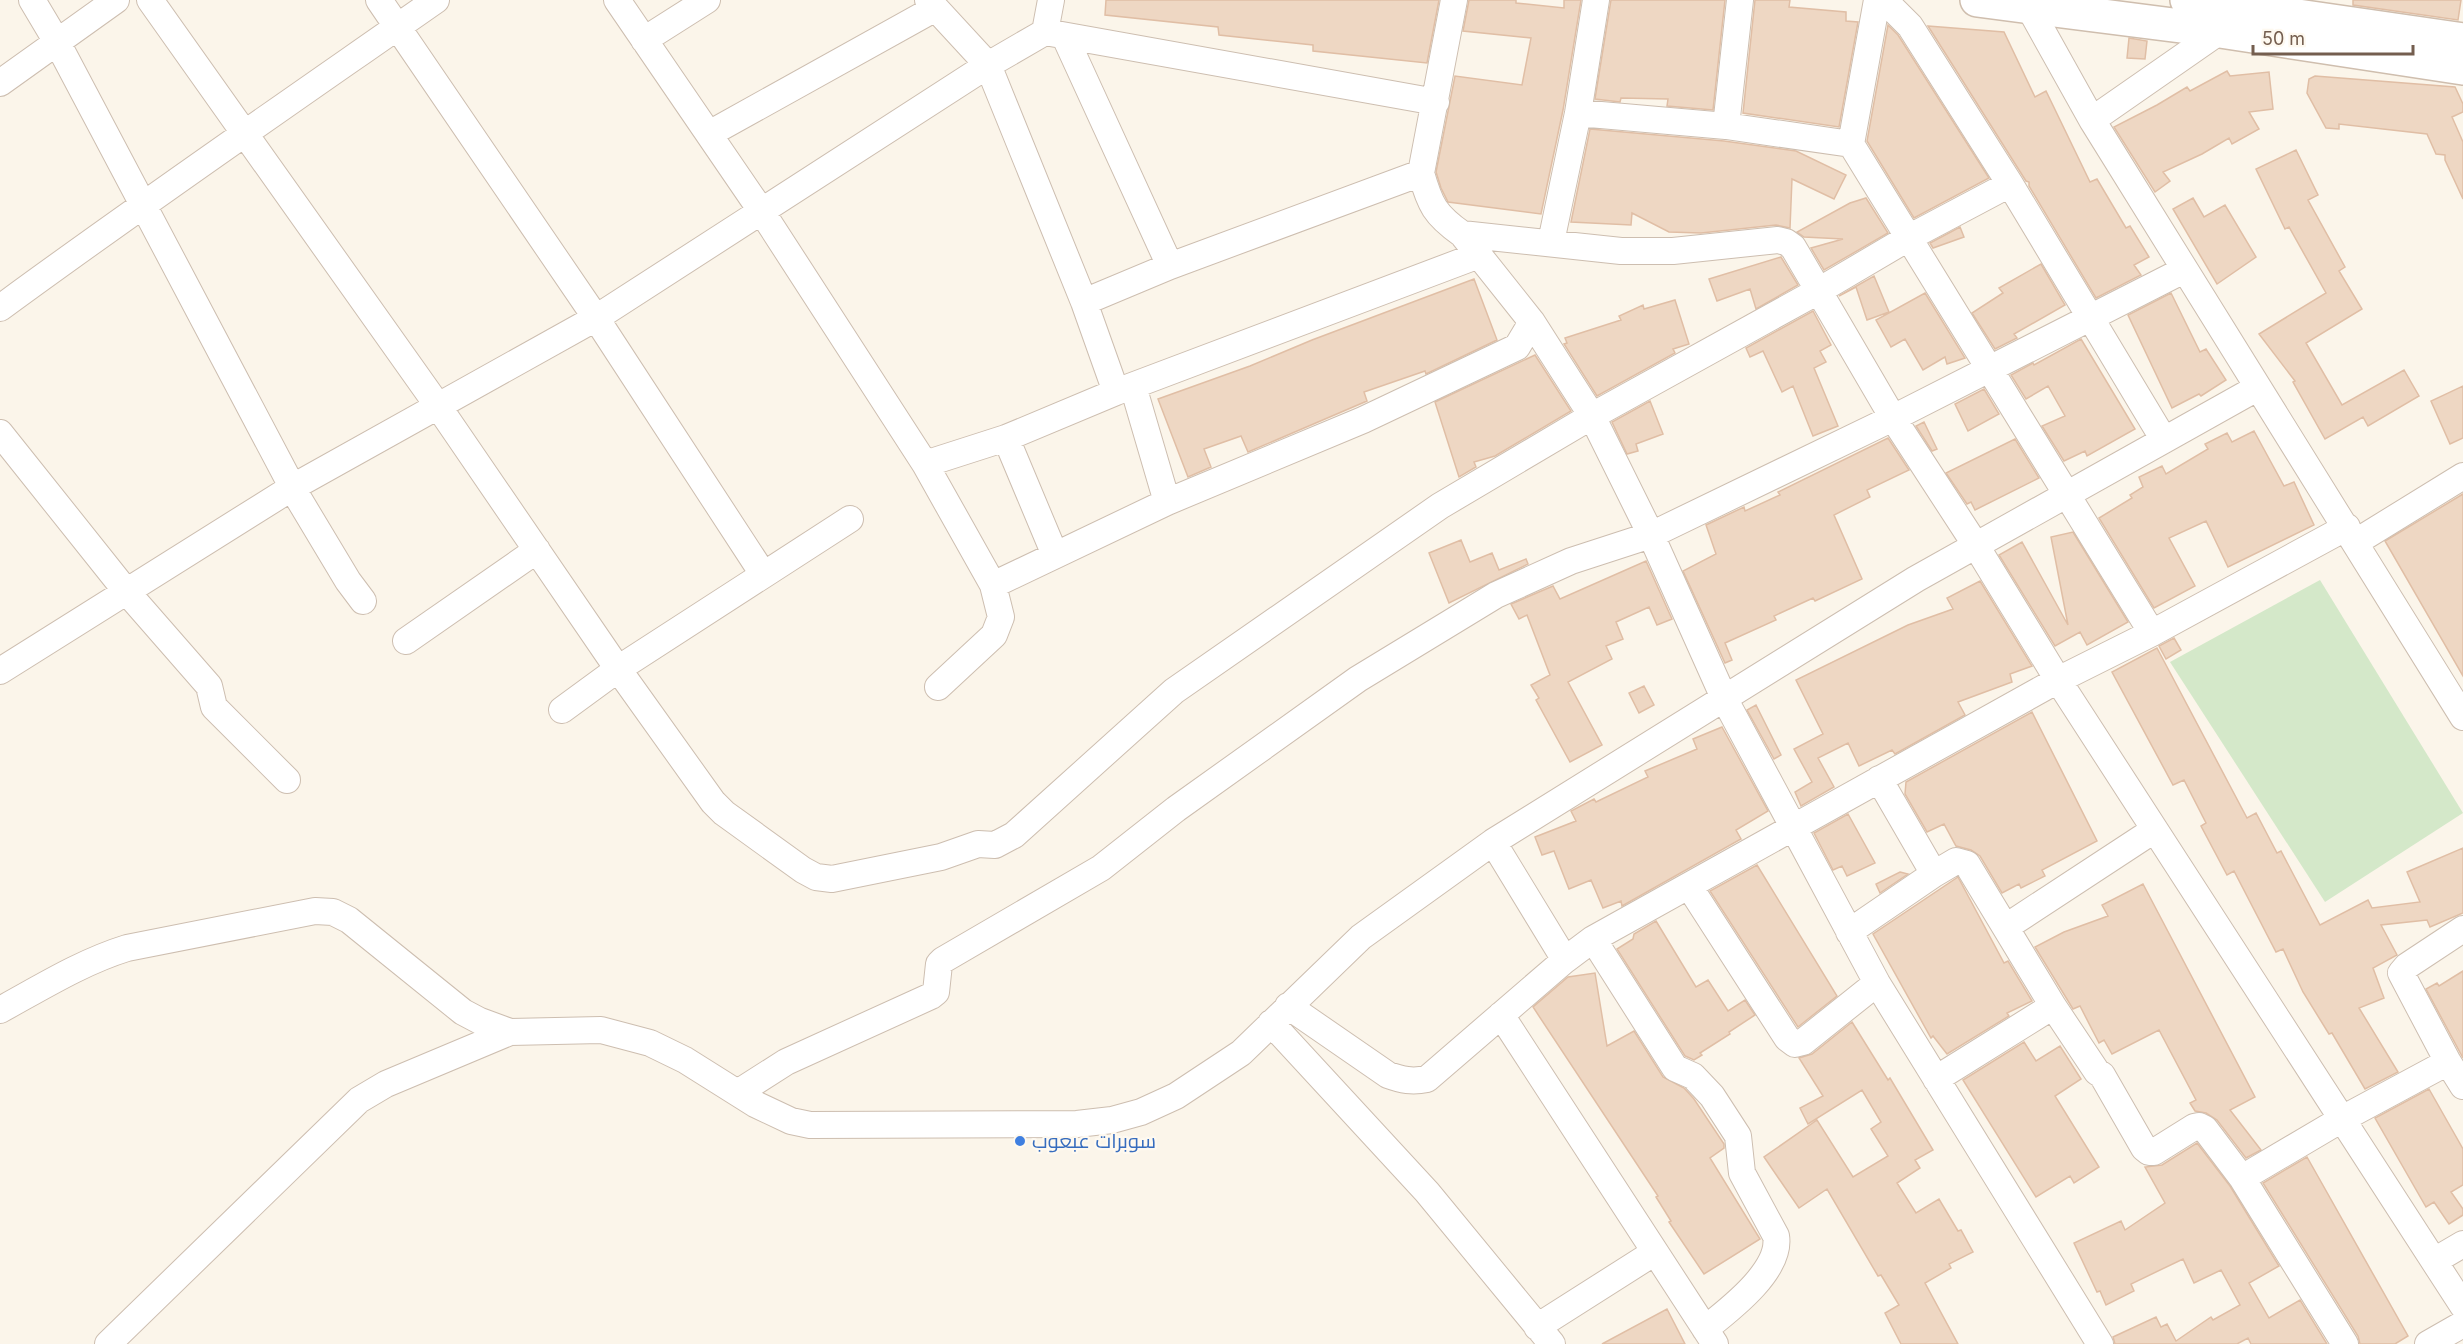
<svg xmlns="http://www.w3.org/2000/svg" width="2463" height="1344" viewBox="0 0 2463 1344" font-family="Inter,Cairo,sans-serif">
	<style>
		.green { fill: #d4e8c9 }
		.building { fill: #eed7c3; stroke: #e0bea5; stroke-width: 1.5 }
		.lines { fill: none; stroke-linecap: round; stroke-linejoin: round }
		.street-casing { stroke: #cdbeb0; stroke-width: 28 }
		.secondary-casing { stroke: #cfbeae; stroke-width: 36 }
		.street { stroke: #fff; stroke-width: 26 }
		.secondary { stroke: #fff; stroke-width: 33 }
		.shop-dot { fill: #3f7fe0; stroke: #fef9f0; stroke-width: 2 }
		.labels { text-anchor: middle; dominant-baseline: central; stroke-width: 4.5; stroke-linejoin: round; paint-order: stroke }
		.shop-label { font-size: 20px; fill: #366cbe; stroke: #fef9f0; text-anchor: start }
	</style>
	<rect width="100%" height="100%" fill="#fbf5ea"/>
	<path class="green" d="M2320,580L2463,813L2325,902L2170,662Z"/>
	<path class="building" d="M1106,0H1439L1427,63L1313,51V45L1219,35L1218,27L1105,15Z
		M1469,0H1516V3L1564,8V0H1581L1563,110L1541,214L1448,202L1441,188L1436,172L1455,76L1522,85L1531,38L1463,31Z
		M1611,0H1725L1713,110L1667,106L1668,99L1621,98L1620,102L1595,99Z
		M1755,0H1790L1789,7L1846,12V21L1858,22L1839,127L1743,113Z
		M2353,0H2461L2458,20L2353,5Z
		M1888,25L1898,35L1989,178L1914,218L1867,141Z
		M1928,26L2004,32L2035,97L2046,91L2090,182L2097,179L2126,228L2130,226L2149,257L2134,265L2141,275L2096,298L2029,186V182L2026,181Z
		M2129,38L2147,41L2145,59L2127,58Z
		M2227,71L2230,76L2269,72L2273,109L2249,112L2259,129L2232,144L2229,138L2202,154L2163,172L2170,181L2155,192L2114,127L2157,105L2187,87L2190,91Z
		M2315,76L2455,87L2463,104V112L2452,117L2463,142V199L2445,160V155L2436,154L2427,134L2339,124V129L2326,128L2307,93L2309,79Z
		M1590,129L1724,141L1796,151L1846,175L1834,199L1792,179L1790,228L1776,225L1701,233L1669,232L1632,213L1631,225L1571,222Z
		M2296,150L2318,195L2308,200L2345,267L2339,271L2362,309L2306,343L2342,405L2404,370L2419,396L2368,426L2363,417L2325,439L2293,382L2295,381L2259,334L2326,293L2289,227L2285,229L2256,169Z
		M1866,198L1888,233L1824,270L1811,248L1843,239L1804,237L1797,232L1850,203Z
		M2193,198L2204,217L2225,205L2256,257L2217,284L2173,209Z
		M1960,227L1964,237L1933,248L1930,243Z
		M1781,257L1798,285L1756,309L1750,289L1717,301L1709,279Z
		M2041,264L2065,305L2014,334L2017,338L1995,349L1972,313L2003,293L1999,288Z
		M1874,276L1889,312L1867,320L1856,287L1839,296Z
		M1474,279L1497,340L1426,374L1425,371L1364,392L1367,401L1248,452L1241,436L1204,449L1211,467L1188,477L1158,399L1250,366L1312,340Z
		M1925,293L1965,358L1947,364L1945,357L1923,370L1905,339L1891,347L1876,320Z
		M2171,293L2200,352L2206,349L2226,380L2201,396L2199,394L2172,408L2128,315Z
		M1675,300L1689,344L1673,349L1675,353L1597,396L1564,344L1567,343L1565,338L1621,320L1619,316L1643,305L1644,309Z
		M1813,311L1831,345L1820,351L1826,362L1814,368L1838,426L1813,436L1793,386L1782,392L1763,351L1750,357L1746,348Z
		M2081,339L2135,429L2087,456L2085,451L2064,461L2042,426L2065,416L2048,386L2026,399L2011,375L2033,363L2034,365Z
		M1535,355L1571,411L1495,456L1474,462L1476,467L1459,477L1435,402Z
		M2463,386V438L2450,444L2431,401Z
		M1984,389L1999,414L1968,431L1955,404Z
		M1650,401L1663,434L1636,444L1638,451L1627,454L1612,422Z
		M1924,422L1937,449L1932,451L1916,426Z
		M2254,431L2284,486L2294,482L2314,525L2228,567L2206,521L2169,538L2195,586L2154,608L2099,518L2132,498L2130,495L2143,487L2139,477L2162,466L2166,474L2208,449L2205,444L2227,433L2232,442Z
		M1888,438L1909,470L1867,490L1870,497L1834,515L1862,579L1815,601L1813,598L1774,616L1776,620L1725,643L1732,660L1725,663L1683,571L1716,554L1706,525L1744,507L1745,511L1780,495L1778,492Z
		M2015,439L2039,478L1975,510L1971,502L1967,504L1946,473Z
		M2463,494V676L2385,541Z
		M2073,532L2128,622L2087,645L2080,632L2055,646L1999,555L2022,542L2068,625L2051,537Z
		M1461,540L1470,562L1492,553L1499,570L1526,559L1528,564L1449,603L1429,553Z
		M1646,561L1672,619L1657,625L1649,607L1616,622L1623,639L1606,646L1612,659L1568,682L1602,745L1570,762L1536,700L1539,698L1531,685L1550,675L1527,615L1519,619L1511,604L1553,586L1560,599Z
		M1980,581L2032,666L2010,674L2012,682L1958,702L1965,715L1895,754L1892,750L1859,766L1848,743L1818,758L1834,787L1801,806L1795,792L1812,782L1794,749L1823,734L1796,680L1908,625L1953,609L1947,598Z
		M2174,638L2181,650L2166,659L2159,646Z
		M2157,648L2247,818L2256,813L2277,853L2281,851L2320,925L2368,900L2372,908L2420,902L2407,872L2463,848V913L2430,927L2427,920L2381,925L2397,955L2373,968L2384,998L2359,1008L2398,1072L2365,1089L2332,1033L2329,1034L2303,992L2283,949L2276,952L2234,871L2227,875L2201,826L2206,823L2184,780L2173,785L2112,672Z
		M1644,686L1654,705L1639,713L1629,693Z
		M1756,705L1781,755L1774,759L1747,710Z
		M2032,712L2097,841L2042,870L2045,876L2021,888L2019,884L2002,893L1980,856L1971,850L1956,846L1944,824L1927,832L1905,794L1906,782Z
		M1722,727L1768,811L1736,830L1741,839L1622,906L1621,901L1603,908L1591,880L1569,889L1554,851L1542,855L1535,837L1576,821L1571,811L1594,799L1596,802L1648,777L1645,771L1697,749L1693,739Z
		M1848,814L1875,863L1847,876L1842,866L1833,870L1814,833Z
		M1757,865L1837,996L1798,1027L1710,891Z
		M1900,872L1908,874L1880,893L1876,884Z
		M1958,877L2004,963L2008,961L2032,1001L2007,1013L2009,1016L1947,1054L1933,1036L1931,1038L1873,934Z
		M2143,884L2255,1097L2230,1110L2261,1150L2246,1158L2217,1120L2206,1113L2195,1111L2190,1103L2196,1100L2159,1030L2112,1054L2104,1040L2099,1043L2080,1006L2073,1009L2035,947L2064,932L2108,916L2102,905Z
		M1656,921L1696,987L1708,980L1728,1011L1745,1000L1755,1015L1729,1032L1730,1034L1700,1053L1702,1055L1694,1060L1685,1056L1617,949L1633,939L1634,934Z
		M2463,971V1058L2426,989L2437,983L2439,986Z
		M1595,973L1607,1046L1634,1031L1663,1077L1684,1088L1694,1099L1724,1144V1148L1710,1158L1760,1239L1704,1274L1669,1222L1671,1221L1656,1197L1658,1196L1533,1007L1568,977Z
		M1852,1022L1888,1080L1890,1078L1933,1150L1915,1160L1920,1168L1897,1183L1916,1213L1939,1199L1958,1231L1961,1230L1973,1252L1949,1264L1951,1268L1925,1283L1958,1344H1901L1885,1313L1899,1305L1881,1275L1878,1276L1827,1189L1799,1208L1764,1157L1817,1120L1853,1177L1888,1156L1871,1129L1881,1122L1862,1090L1808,1124L1800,1108L1823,1096L1799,1058L1812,1054Z
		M2024,1042L2036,1061L2060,1046L2081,1079L2055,1096L2099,1167L2074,1183L2070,1176L2036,1197L1963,1080Z
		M2429,1089L2463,1149V1185L2451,1192L2463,1209V1215L2449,1224L2434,1202L2426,1207L2375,1118Z
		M2197,1143L2230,1186L2279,1266L2249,1283L2269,1318L2300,1300L2327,1344H2251L2248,1338L2237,1344H2115L2113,1337L2156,1317L2161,1327L2167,1324L2176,1341L2211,1317L2213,1320L2240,1305L2221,1270L2194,1283L2183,1259L2131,1284L2134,1291L2106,1305L2100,1291L2097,1292L2074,1243L2121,1221L2125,1230L2165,1203L2145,1167L2162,1165Z
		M2307,1157L2408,1336L2395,1344H2360L2358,1336L2263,1183Z
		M1667,1309L1685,1344H1602Z"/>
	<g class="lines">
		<g class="street-casing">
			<path id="street" d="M32,0L57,42L297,496L348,581L363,601
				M150,0L438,406L618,669L713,802L724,813L803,870L816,877L832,879L941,857L978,844L995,845L1014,835L1174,691L1440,506L1592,416L1820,290L1910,237L2010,184
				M379,0L596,318L763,574
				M617,0L762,212L925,464L993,585L1001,617L994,635L938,687
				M928,0L988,65L1084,302L1116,392
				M1454,0L1421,173C1430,205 1435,215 1462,234L1532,322L1592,416L1651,535L1724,698L1877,983L2100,1344
				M1877,0L1851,144L2152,633
				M1884,0L1910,26L2010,184L2164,440
				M2025,0L2092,120L2463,717
				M1045,32L1051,0
				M1065,37L1170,266
				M644,40L707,0
				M0,83L116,0
				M1578,113L1726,126L1851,144
				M2092,120L2220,31
				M1726,126L1740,0
				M709,134L934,9
				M1462,234L1621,251H1673L1778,240L1786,242L1793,247L1893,418L1975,544L2058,680L2463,1306
				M1551,242L1578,113L1596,0
				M1084,302L1170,266L1421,173
				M0,308C143,203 290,102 436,0
				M1133,386L1167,502
				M0,433L126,591L209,686L214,707L287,780
				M1006,438L1055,555
				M925,464L1006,438L1116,392L1479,255
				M2356,542L2463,476
				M993,585L1167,502L1363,420L1517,347L1532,322
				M406,641L537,550
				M0,671L293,487L596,318L988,65L1045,32L1436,102
				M562,710L618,669L850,519
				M1493,842L1565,960
				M1934,874L1956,861L1967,864L2053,1006L2097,1072L2102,1075L2144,1148L2149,1152H2154L2194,1127L2199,1126L2205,1129L2242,1178L2345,1344
				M1689,886L1787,1038L1795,1044L1803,1042L1877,983
				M2006,927L2154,830
				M1849,932L1934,874L1879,779
				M1593,939L1675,1068L1693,1076L1712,1096L1738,1136L1742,1173L1776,1236C1782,1270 1729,1310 1705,1329
				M1288,1006L1388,1075C1402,1080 1412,1082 1427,1079L1565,960L1593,939L2058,680L2152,633L2347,527
				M0,1010C42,987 82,962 127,948L315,911L333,912L349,920L463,1012L480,1021L510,1032
				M1501,1015L1715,1344
				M1271,1023L1427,1192L1552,1344
				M2448,1062L2401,973L2407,966L2463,929
				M1936,1079L2053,1006
				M739,1092L786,1062L931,996L936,992L939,964L943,960L1101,868L1176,809L1358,679L1496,595L1571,561L1651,535L1893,418L2184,270
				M2242,1178L2342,1119L2448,1062L2463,1086
				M2434,1261L2463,1244
				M1537,1327L1655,1252
				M108,1344L359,1100L386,1084L510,1032L601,1030L650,1043L685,1060L755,1104L791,1121L810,1125L1077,1124L1112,1120L1141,1112L1176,1096L1241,1053L1361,937L1493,842L1916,579L2257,388
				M2428,1344L2463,1324"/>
		</g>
		<g class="secondary-casing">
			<path id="secondary" d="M1977,0L2220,31L2463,68
				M2187,0L2463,40"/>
		</g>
		<use href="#street" class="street"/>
		<use href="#secondary" class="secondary"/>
	</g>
	<circle class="shop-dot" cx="1020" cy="1141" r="6"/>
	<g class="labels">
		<g class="shop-label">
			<text x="1032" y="1141">سوبرات عبعوب</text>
		</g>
	</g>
	<path d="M2253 45v9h160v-9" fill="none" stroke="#745e4f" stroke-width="3"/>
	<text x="2262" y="45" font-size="18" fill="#745e4f" stroke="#fef9f0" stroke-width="4.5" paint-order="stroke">50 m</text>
</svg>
